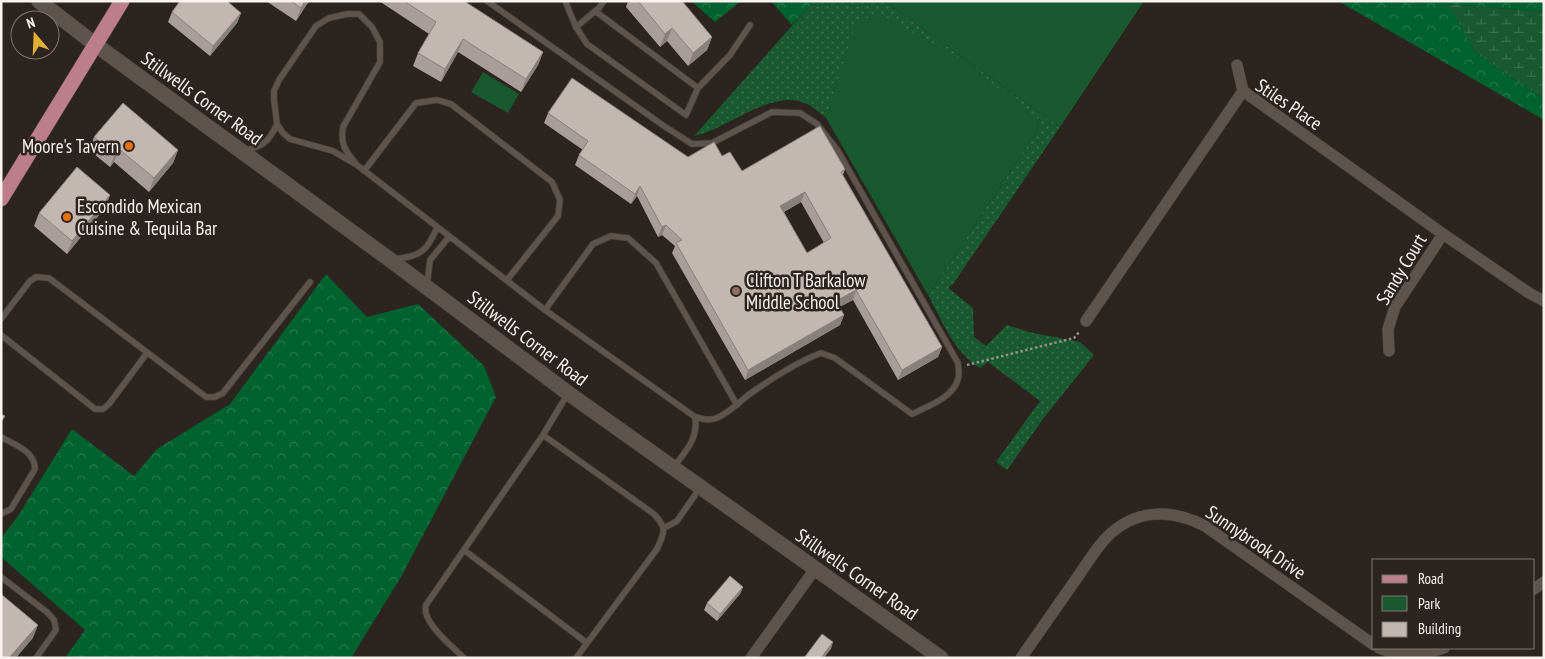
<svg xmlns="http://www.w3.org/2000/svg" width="1545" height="659" viewBox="0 0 1545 659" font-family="'PT Sans Narrow',sans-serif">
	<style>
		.grass { fill: url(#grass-dots) }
		.forest { fill: url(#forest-crowns) }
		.wetland { fill: url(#wetland-marsh) }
		.park { fill: #185930 }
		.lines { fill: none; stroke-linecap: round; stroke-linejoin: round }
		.lane-casing { stroke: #46403b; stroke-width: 7 }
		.street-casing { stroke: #46403b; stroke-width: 12 }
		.secondary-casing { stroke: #46403b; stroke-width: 16 }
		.primary-casing { stroke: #46403b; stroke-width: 16 }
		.path { stroke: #97918c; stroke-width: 2.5; stroke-dasharray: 2.5 2.5; stroke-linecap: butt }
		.lane { stroke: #5d544d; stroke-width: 5.5 }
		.street { stroke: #5d544d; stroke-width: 11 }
		.secondary { stroke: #5d544d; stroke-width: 15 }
		.primary { stroke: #bc7e8c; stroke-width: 15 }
		.wall { fill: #a89d98; fill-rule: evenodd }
		.shaded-wall { fill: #88807c }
		.building { fill: #c3b7b1; stroke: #88807c; fill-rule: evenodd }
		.food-dot { fill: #e8710a; stroke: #2c241e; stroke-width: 2 }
		.education-dot { fill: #8d6e63; stroke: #2c241e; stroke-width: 2 }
		.labels { text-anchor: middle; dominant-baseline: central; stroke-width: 5; stroke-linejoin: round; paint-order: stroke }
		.street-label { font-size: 19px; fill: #f8f3ef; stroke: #2c241e }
		.poi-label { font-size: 19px; fill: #f8f3ef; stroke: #2c241e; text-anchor: start }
	</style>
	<defs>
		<pattern id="grass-dots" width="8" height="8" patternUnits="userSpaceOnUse" patternTransform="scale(1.25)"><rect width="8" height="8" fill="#185930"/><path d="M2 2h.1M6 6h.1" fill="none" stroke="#3a714e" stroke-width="1.8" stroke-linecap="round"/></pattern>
		<pattern id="forest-crowns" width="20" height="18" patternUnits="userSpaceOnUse" patternTransform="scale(1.25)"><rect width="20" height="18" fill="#00622e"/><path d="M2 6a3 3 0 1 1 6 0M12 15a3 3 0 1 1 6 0" fill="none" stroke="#26794d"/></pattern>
		<pattern id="wetland-marsh" width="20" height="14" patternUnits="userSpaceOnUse" patternTransform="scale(1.25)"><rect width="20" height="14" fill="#185930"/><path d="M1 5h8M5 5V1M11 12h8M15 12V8" fill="none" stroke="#3a714e"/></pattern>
	</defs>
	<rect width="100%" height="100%" fill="#2c241e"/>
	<path class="grass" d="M814,1H884L1060,127L953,284L948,288L973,308L974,337L986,346L1007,325L1029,332L1080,342L1094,355L1043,419L1007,470L996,462L1040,401L988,362L980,368C954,353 942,320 928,295L1039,128L1037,118L857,22L826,118C820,113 813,107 807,104C772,87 727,130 694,136Z"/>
	<path class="forest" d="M691,1H741L715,22Z
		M771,1H814L792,25Z
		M1338,1H1544V12L1449,4L1476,53L1544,99V120Z
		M326,274L367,317L418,304L484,366L496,397L401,577L351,658H65L85,630L1,557V538L18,516L72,429L134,476L157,449L230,404Z"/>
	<path class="wetland" d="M1448,4L1544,12V99L1476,53Z"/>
	<path class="park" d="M884,1H1144L1060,127Z
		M879,14L959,58L1037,118L1039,128L928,295L826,118L856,22Z
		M483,72L519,94L508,113L471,92Z"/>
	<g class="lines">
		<g class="lane-casing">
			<path id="lane" d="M487,1L664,126L692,144L712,143L772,112L800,113L817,124L838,151L958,363C958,368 960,374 958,379C953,398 928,406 912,414L835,358L821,353C797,362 773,378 751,393C740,401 730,412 717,418C709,421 703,419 695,417
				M565,1L576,27L599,8L604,1
				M595,11L698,88
				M576,27L587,44L686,115L698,88L730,55L750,25
				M244,151C263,146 269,142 277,124
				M357,165C346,151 340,146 343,127L380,62V42L372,27L359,14H347L329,18L316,26L279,80L274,91V100L277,124L283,133L290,139L333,151L357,165L545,310L695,417C699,438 685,452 673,468
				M364,171L416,103L437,100L451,104L552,182L560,200L558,216L507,280
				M394,259C420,257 427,251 437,228
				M427,285L430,260L449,237
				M545,310L593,244L611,236L628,238L656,263L737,405
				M1,319L30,281L36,277L49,278L206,397H215L223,393L310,282
				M1,335L95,409H103L109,404L147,353
				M543,435L654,514C667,528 665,532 657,549L576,658
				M1,437C15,445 35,451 35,469L11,509L1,514
				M664,528L677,521L700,488
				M464,550L587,643
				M1,577L48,613L54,620L56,630L36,658
				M464,658C452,646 421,622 426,605L543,435L567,395"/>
		</g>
		<g class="street-casing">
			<path id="street" d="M1237,65L1243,91
				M1243,91L1443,234L1529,293L1544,301
				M1086,321L1243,91
				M1389,351L1388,329L1395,307L1443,234
				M1534,589L1544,582
				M1379,648C1400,657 1424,656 1444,648
				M751,658L815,569
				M1021,658C1038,634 1055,609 1072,585C1083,570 1093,552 1106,538C1134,509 1170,508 1205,526L1374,645"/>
		</g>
		<g class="secondary-casing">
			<path id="secondary" d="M39,1L96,45L389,259L568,393L941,658"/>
		</g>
		<g class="primary-casing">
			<path id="primary" d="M1,199L122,1"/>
		</g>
		<path class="path" d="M967,365L1074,338L1080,331"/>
		<use href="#lane" class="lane"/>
		<use href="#street" class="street"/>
		<use href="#secondary" class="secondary"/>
		<use href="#primary" class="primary"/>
	</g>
	<path class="wall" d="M266,1H309L296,21Z
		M379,1H464L543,52L538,65L521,92L458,52L441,82L413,66L418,53L429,34Z
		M628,1H682L712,37L707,50L688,66L667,41L660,47L626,7Z
		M172,12L241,13L237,23L210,56L168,22Z
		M548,113L688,157L722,156L742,171L845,169L843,175L942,347L938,357L898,380L853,300L839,307L844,315L840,325L745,380L672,253L675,246L662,235L658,237L637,196L631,204L575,165L579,155L583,150L544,123ZM801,202L824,243L807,253L784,212Z
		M94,137L178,150L173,163L149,192L114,162L110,167L89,150Z
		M110,195L105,208L67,254L34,226L39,213Z
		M743,587L740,594L717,621L704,610L707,603Z"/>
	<path class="shaded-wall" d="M305,1H309L296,21L301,8Z
		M241,13L237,23L210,56L213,46Z
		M672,28L667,41L660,47L665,34Z
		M712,37L707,50L688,66L693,53Z
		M463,39L458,52L441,82L445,69Z
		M543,52L538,65L521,92L526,79Z
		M119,149L114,162L110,167L115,154Z
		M178,150L173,163L149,192L154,178Z
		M640,186L637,196L631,204L635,194Z
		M805,192L801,202L776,216L780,206Z
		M110,195L105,208L67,254L72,241Z
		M666,225L662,235L658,237L662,227Z
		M856,290L853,300L832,311L836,301Z
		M844,315L840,325L745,380L748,370Z
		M942,347L938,357L898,380L902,370Z
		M743,587L740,594L717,621L720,614Z
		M38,625L33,638L16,658H9Z
		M833,642L831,649L824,658H821Z"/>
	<path class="building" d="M180,1H227L241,13L213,46L172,12Z
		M291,1H305L301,8Z
		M404,1H464L543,52L526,79L463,39L445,69L418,53L436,22Z
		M638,1H682L712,37L693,53L672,28L665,34Z
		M572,78L688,157L714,142L722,156L730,152L742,171L820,126L845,169L841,172L942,347L902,370L856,290L836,301L844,315L748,370L676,243L682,240L666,225L662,227L640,186L635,194L579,155L588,141L548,113ZM805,192L831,238L807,253L780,206Z
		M123,103L178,150L154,178L119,149L115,154L94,137Z
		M77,167L110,195L72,241L39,213Z
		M1,414L5,416L1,422Z
		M730,576L743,587L720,614L707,603Z
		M1,594L38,625L9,658H1Z
		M822,634L833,642L821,658H804Z"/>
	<g class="food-dot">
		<circle cx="129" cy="146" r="5"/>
		<circle cx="67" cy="217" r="5"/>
	</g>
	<circle class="education-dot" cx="736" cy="291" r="5"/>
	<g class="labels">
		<g class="street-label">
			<text transform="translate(202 98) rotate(36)">Stillwells Corner Road</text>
			<text transform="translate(1289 104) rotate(34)">Stiles Place</text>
			<text transform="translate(1401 269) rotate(-59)">Sandy Court</text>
			<text transform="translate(528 338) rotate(37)">Stillwells Corner Road</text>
			<text transform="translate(1256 542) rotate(34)">Sunnybrook Drive</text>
			<text transform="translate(857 574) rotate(35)">Stillwells Corner Road</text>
		</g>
		<g class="poi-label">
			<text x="119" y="146" text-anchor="end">Moore's Tavern</text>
			<text x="77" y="206">Escondido Mexican<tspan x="77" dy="22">Cuisine &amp; Tequila Bar</tspan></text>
			<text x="746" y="280">Clifton T Barkalow<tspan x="746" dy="22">Middle School</tspan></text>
		</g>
	</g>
	<rect width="1545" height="659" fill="none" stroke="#f8f3ef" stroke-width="5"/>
	<rect x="1372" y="559" width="162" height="90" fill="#2c241e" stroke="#7e7772"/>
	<rect x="1382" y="575" width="25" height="8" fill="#bc7e8c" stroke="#7e7772"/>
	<text x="1418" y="584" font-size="15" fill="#f8f3ef">Road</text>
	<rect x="1382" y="596" width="25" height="15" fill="#185930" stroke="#7e7772"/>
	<text x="1418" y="609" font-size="15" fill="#f8f3ef">Park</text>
	<rect x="1382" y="622" width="25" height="15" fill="#c3b7b1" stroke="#7e7772"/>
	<text x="1418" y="634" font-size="15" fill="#f8f3ef">Building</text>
	<g transform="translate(35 35) rotate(341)"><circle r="24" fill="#2c241e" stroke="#7e7772"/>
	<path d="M0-4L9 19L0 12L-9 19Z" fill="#e1af34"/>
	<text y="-8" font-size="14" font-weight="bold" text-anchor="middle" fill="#f8f3ef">N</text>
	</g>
</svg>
